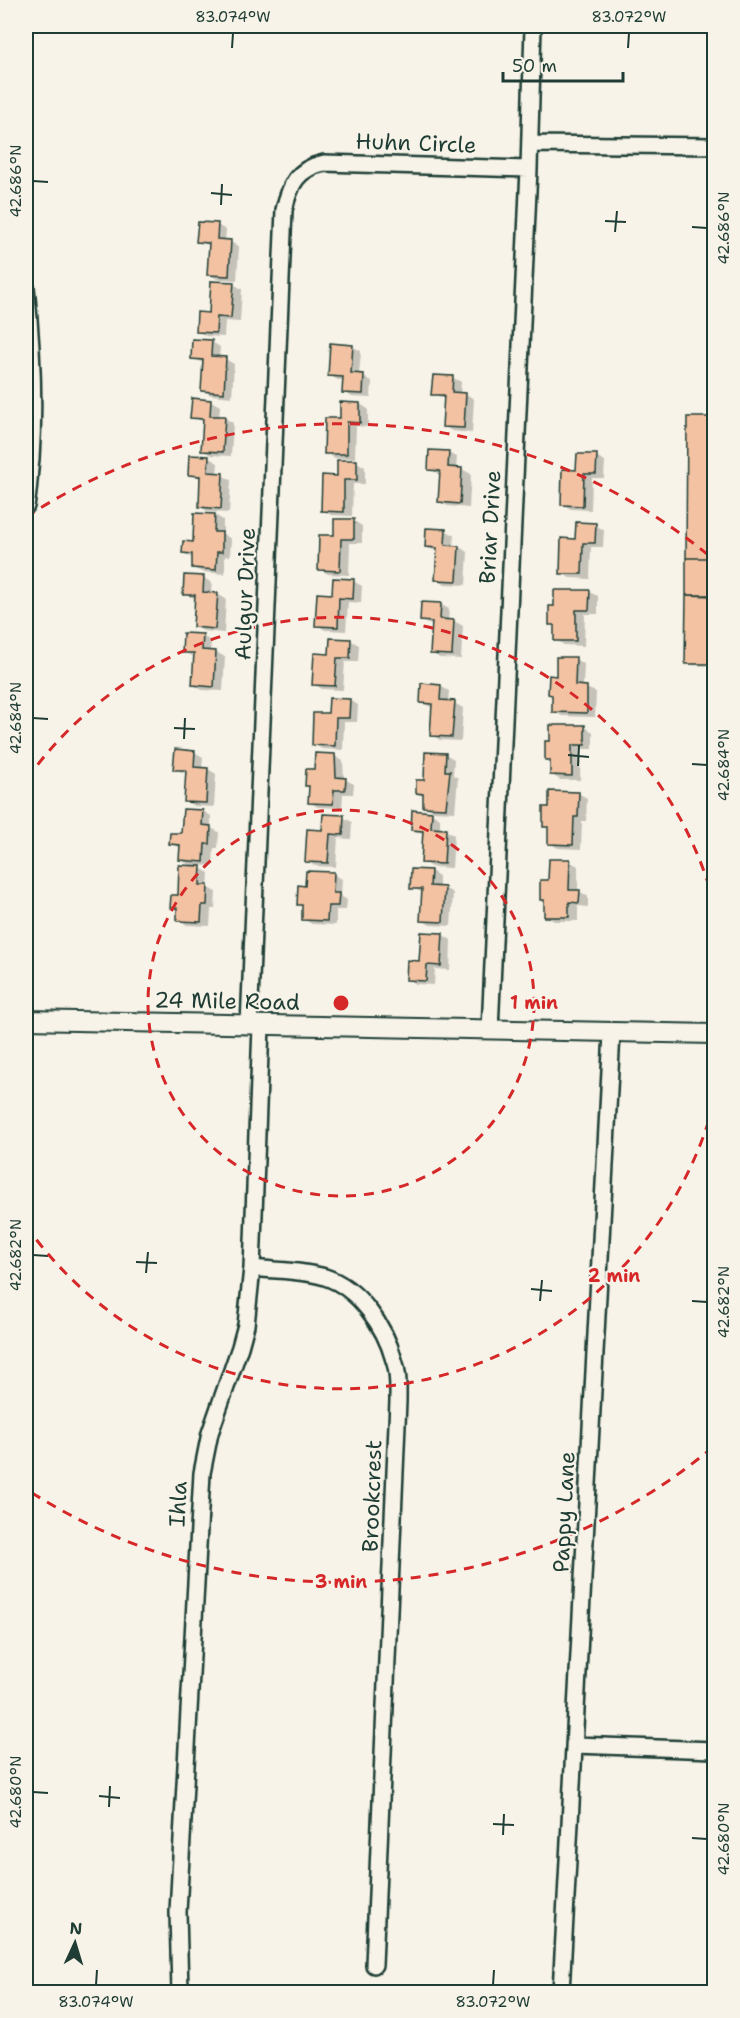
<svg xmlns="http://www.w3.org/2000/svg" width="740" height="2018" viewBox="0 0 740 2018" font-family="'Shantell Sans',sans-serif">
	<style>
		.shadow { fill: #0003 }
		.building { fill: #f3c2a3; stroke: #1f3d34; stroke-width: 1.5 }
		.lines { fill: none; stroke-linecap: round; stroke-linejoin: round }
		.minor-casing { stroke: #1f3d34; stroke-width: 20 }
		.tertiary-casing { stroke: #1f3d34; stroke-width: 22 }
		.minor { stroke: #f7f3e8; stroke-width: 15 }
		.tertiary { stroke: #f7f3e8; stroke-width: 18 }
		.ticks { fill: none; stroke: #1f3d34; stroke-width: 2 }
		.ring { fill: none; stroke: #d62828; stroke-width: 3; stroke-dasharray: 10 8 }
		.labels { text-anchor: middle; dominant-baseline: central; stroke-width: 4.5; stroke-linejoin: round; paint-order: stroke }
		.street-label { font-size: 22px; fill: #1f3d34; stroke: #f7f3e8 }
		.centre { fill: #d62828; stroke: #f7f3e8; stroke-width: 3 }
		.ring-label { font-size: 18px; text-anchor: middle; font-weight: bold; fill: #d62828; stroke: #f7f3e8; stroke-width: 4.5; stroke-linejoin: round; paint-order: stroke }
		.neatline { fill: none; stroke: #1f3d34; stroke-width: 2 }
		.ticks-label { font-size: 15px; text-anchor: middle; fill: #1f3d34 }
	</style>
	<rect width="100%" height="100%" fill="#f7f3e8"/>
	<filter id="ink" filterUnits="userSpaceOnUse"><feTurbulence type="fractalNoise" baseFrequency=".0167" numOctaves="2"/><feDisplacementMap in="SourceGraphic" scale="12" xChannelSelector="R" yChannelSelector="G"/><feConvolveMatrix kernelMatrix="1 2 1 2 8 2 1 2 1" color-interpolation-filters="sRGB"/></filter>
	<g filter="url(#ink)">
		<path class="shadow" d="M217,225L226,230L225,241L231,242L239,247L237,280L217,279L208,274L210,246L198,241Z
			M233,284L242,289L240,322L225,321L224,337L206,336L198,331Z
			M212,342L220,347L219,358L225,359L234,364L232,397L211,395L203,390L204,363L192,358Z
			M352,346L361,351L359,375L372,381L371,398L352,397L344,392V380H338L329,375Z
			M452,377L461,382L460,394H466L474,399L472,433L452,431L443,426L445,399L433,394Z
			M193,400L211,401L220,406L219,418H225L233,423L231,456L211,455L202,450L204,422L192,417Z
			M360,404L368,409V427L356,426L355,458H334L326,453L341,420Z
			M689,418L710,419L714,421V664L713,663V666L690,665L687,663Z
			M448,453L457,457L456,469H462L471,474L469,508L448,506L439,502L441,474L429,469Z
			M596,456L605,461L604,478H592L591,510L571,509L562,504L578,471Z
			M191,457L209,458L218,463L217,474L222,475L231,480L229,513L209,512L200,507L202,479L190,474Z
			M357,462L365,467V484H353L352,516L331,515L323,510L338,478Z
			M215,515L223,520V534L231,539L230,556H225V574L202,572L193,568L192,558L184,553L194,543Z
			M354,521L362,526V543H350L349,575L328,574L320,569L335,536Z
			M595,525L604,530L603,547H591L590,579L570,578L561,573L577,540Z
			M445,530L454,535L453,547H459L468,552L466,585L445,584L437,579L438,552L426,547Z
			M204,578L212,583L211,594H217L226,599L224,633L203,631L195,626L196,599L184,594Z
			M353,581L362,586L361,603L348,602L346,631L325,630L317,625L333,596Z
			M589,592L598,596V614H585L584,646L564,645L556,640V627L551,624L555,608Z
			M440,604L449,609L448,621H454L463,626L461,659L440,658L431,653L433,626L421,621Z
			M202,636L211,641L210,652H216L225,657L223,691L202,690L194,685L195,657L183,652Z
			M350,640L359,645L358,662H345L343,690L322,689L314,684L330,655Z
			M575,659L584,664L583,687L596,692L595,717L562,716L553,711L557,677Z
			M440,686L449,691L448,702L454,703L463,708L461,741L440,740L432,735L433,708L421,702Z
			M350,700L358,705L357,722H344L343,750L322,749L313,744L330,715Z
			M585,727L593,732V749H581L580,780H560L552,775V762L546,759L551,743Z
			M194,752L203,757L202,769H208L216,774L214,807L194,806L185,801L187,774L175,769Z
			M445,754L454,759L453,775L458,778L455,812L433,811L424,806L425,797L417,793Z
			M335,756L343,761L344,779L354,784L353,794H343L342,808L318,807L309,802L310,787L307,785L315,770Z
			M578,793L587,798L586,821H582L581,849L558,848L549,843L550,829L544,826L551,808Z
			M203,811L211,816V828L219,832L218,848H214L213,866L195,865L209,873L208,888L216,892L215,909H211L210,926L187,925L178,920L179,911L172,907L179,897L195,868L181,860V848L171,843L183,835Z
			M432,813L440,818V830H445L454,835L452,868L431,867L423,862L425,835L413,830Z
			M343,817L352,822L351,839L338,838L336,867L315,866L307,861L323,832Z
			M569,861L578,866V891L588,896V907L578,906V921H554L546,916V901L550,882Z
			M431,871L439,876V888H444L453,893L451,926L430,925L422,920L424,893L412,888Z
			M333,874L342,879L341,896L347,900L346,910H336V925L312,924L303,919L304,907L299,904L306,887Z
			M443,935L451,940L450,970L435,969L434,985L416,984L407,979Z"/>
		<path class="building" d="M198,222L218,223L217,239L231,240L229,276L207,275L209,243L196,242Z
			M211,281L234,282L231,318L217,317L216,333L196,332L197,312L209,313Z
			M192,339L212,340L211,356L226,357L224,393L201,391L203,360L191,359Z
			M330,343L353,345L351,373L364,374L363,394L342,393L343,377L328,376Z
			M433,375L453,376L452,392L466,393L464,428L442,427L444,395H431Z
			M192,398L211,400L210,416H225L223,452L201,451L203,419L190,418Z
			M340,402L360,403V423L347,422V454H324L325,418H340Z
			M687,417H710L709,558H686Z
			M714,417V558H713Z
			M429,450L449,451L448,467L462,468L460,504L438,502L440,471L428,470Z
			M577,454H597L596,474H584L583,506L561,505L562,469L576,470Z
			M189,455L209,456L208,472L223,473L221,509L199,507L200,476L188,475Z
			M337,460H357V480H344V512L321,511L322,475L337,476Z
			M194,513L215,514L214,532H222V552H217L216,570L192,568V554L182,553L183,541L193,542Z
			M334,519H354V539H341L340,571L318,570L319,535H334Z
			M576,522L596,523L595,543H583L582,574H560L561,538L575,539Z
			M426,528L446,529L445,545L459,546L457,581L435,580L437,548L425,547Z
			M686,558H714V596L686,595Z
			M184,575L204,576L203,592L218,593L215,629L193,627L195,595H183Z
			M333,578L354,579L353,599L339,598L338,627L315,626L317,593L332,594Z
			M554,590H590L589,610H576V641H554V625H549V606H554Z
			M686,595H710V664H685Z
			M713,596H714V664H712Z
			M421,602L441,603L440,619L454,620L452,655L430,654L432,622L420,621Z
			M183,633L203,634L202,650L216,651L214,687L192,685L194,653H182Z
			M330,638L351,639L350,658H337L335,686L312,685L314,653L329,654Z
			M556,657H576L575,685L587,686V713L552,712V695L548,694L549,675L556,676Z
			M421,683L441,685L440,700L455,701L452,737L430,736L432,704L420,703Z
			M329,698L350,699L349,718H336L335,746L312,745L313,713H328Z
			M550,725H585V745H572V776L550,775V760H545V741H550Z
			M175,749L195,751L194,767L208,768L206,803L184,802L186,770H173Z
			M425,752L446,753L445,771H450L446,808L423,807V794L416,793V780H424Z
			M315,753L335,754L336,777L346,778L345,790H334L333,804L308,803L309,786H305L306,769H314Z
			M549,791L579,792L578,817H574L573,845L548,844V827H543V807H549Z
			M183,809L203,810L202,825L211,826L210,844H205L204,862L179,860L180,845L169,844L170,833H181Z
			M412,810L432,812L431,828L446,829L444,864L421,863L423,831L411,830Z
			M323,814L344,815L343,835L330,834L328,863L305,862L307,829L322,830Z
			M549,859H570L569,890H580L579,903L569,902V917H544V900H540V880H548Z
			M179,865L201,866L200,885H208L207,905H202L201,922L177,921V908H170L171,895H178Z
			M411,869L431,870L430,886L445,887L443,922L420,921L422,889H410Z
			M306,871L334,872L333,893H339L338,906H328L327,921L302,920V905H297L298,885L305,886Z
			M421,932L443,933L441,966L427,965L426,981L406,980L407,960L419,961Z"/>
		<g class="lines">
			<g class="minor-casing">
				<path id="minor" d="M530,144L714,146
					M26,287C32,344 35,401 31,459C29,475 29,491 26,506
					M249,1025L284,210C290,184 297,169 324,163L529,169
					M490,1030L529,169L533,26
					M252,1268C276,1271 302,1270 325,1277C359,1288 385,1327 394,1360C399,1373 398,1387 398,1401L374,1965
					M575,1745L714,1750
					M180,1992L178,1912L202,1473L210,1433L240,1347L246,1325L252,1268L261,1026
					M561,1992L612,1033"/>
			</g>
			<g class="tertiary-casing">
				<path id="tertiary" d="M26,1020L714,1034"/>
			</g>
			<use href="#minor" class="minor"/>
			<use href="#tertiary" class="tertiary"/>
		</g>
	</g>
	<path class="ticks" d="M232,48L233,33M628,48L629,33M33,181L48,182M211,193L232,195M221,205L222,184M605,221L626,222M692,227L707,228M615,232L617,211M33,718L48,719M174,728L195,729M184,739L185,718M568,755L589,757M692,764L707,765M578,766L579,745M33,1255L48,1256M136,1262L157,1263M146,1273L148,1252M531,1289L552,1291M540,1301L542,1280M692,1301L707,1302M33,1792L48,1793M99,1796L120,1798M109,1807L110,1786M493,1824L514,1825M503,1835L504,1814M692,1838L707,1839M96,1985L97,1970M493,1985L494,1970"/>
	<g class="ring">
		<circle cx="341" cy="1003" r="193"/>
		<path d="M714 1103A386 386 0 0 1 27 1227M27 779A386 386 0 0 1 714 903"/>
		<path d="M713 1447A579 579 0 0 1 26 1489M26 517A579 579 0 0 1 713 559"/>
	</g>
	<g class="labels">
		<g class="street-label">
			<text transform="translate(416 143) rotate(2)">Huhn Circle</text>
			<text transform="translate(490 527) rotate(-87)">Briar Drive</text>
			<text transform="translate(245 594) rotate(-88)">Aulgur Drive</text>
			<text transform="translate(227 1001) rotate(1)">24 Mile Road</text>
			<text transform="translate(372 1496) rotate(-88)">Brookcrest</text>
			<text transform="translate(178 1504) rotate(-87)">Ihla</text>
			<text transform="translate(564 1512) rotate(-87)">Pappy Lane</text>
		</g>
	</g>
	<circle cx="341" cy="1003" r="9" class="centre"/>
	<g class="ring-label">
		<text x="534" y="1009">1 min</text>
		<text x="614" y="1282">2 min</text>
		<text x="341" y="1588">3 min</text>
	</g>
	<rect width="740" height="2018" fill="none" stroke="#f7f3e8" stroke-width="66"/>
	<g transform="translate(75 1943) rotate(4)" stroke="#f7f3e8" stroke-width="4.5" paint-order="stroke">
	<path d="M0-4.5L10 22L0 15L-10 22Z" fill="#1f3d34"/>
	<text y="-9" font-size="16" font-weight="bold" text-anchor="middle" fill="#1f3d34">N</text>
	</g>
	<path d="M503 72v9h120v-9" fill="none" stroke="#1f3d34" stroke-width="3"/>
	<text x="512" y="72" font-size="18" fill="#1f3d34" stroke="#f7f3e8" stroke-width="4.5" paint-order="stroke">50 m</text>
	<rect x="33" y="33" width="674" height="1952" class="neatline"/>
	<g class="ticks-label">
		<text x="233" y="22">83.074°W</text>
		<text x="629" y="22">83.072°W</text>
		<text transform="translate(16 181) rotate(-90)" y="5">42.686°N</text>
		<text transform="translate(724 228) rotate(-90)" y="5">42.686°N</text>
		<text transform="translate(16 718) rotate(-90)" y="5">42.684°N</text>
		<text transform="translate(724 765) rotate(-90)" y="5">42.684°N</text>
		<text transform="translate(16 1255) rotate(-90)" y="5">42.682°N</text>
		<text transform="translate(724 1302) rotate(-90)" y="5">42.682°N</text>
		<text transform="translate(16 1792) rotate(-90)" y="5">42.680°N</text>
		<text transform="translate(724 1839) rotate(-90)" y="5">42.680°N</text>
		<text x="96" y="2007">83.074°W</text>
		<text x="493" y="2007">83.072°W</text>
	</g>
</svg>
